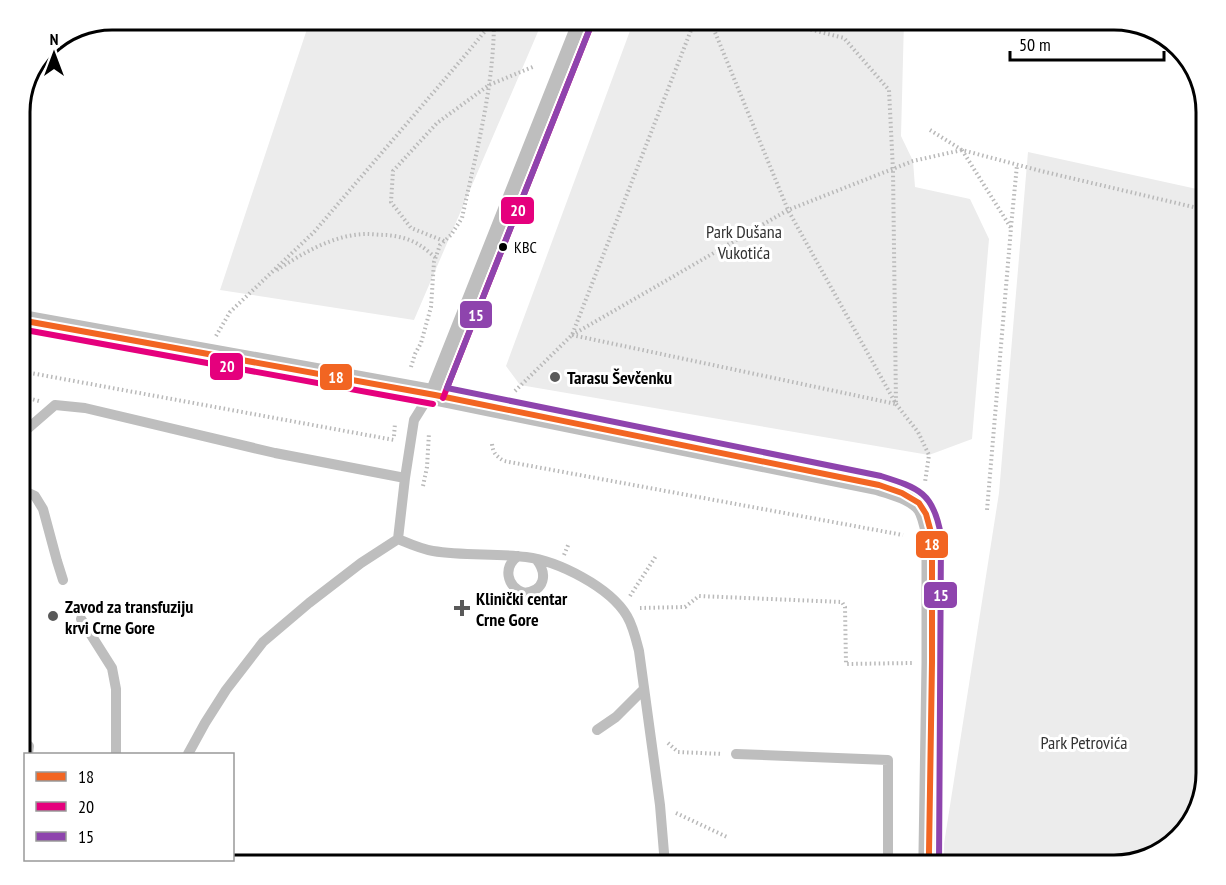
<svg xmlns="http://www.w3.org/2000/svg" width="1226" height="885" viewBox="0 0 1226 885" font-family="'PT Sans Narrow',sans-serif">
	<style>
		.green { fill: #ececec }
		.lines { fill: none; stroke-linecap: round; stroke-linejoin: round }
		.path { stroke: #b9b9b9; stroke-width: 4; stroke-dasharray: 1.5 3; stroke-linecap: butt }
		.lane { stroke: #bebebe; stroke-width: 10 }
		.street { stroke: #bebebe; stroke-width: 21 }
		.bus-1-casing { stroke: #fff; stroke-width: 10 }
		.bus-2-casing { stroke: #fff; stroke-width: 10 }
		.bus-3-casing { stroke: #fff; stroke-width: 10 }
		.bus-1 { stroke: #f26522; stroke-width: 6 }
		.bus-2 { stroke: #e5007d; stroke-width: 6 }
		.bus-3 { stroke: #8e44ad; stroke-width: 6 }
		.bus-dot { fill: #000; stroke: #fff; stroke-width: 2 }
		.poi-dot { fill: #595959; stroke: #fff; stroke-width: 2 }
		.labels { text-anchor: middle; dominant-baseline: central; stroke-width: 6; stroke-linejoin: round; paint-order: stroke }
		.bus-label { font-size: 16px; fill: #000; stroke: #fff; text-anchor: start }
		.park-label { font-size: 18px; fill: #333; stroke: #fff }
		.poi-label { font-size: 18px; font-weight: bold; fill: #000; stroke: #fff; text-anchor: start }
		.rim { fill: none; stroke: #000; stroke-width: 3 }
		.line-badge { stroke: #fff; stroke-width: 2 }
		.badge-label { font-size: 16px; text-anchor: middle; font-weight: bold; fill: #fff }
	</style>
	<rect width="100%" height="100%" fill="#fff"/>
	<path class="green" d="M310,20H543L414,320L220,290Z
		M634,20H904L901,136L913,161L915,187L970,199L989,239L972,439L929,455L520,385L506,366Z
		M990,20H1032L1031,22L992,25Z
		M1028,152L1206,191V773L1187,829L1155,856L1113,865H944L941,863L999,493Z"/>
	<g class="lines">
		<path class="path" d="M710,20L788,210L896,404L918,432L929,455L925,482
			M930,130L962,150L1041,171L1206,210
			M962,150L1011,228L987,510
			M1011,227L1017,165
			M444,241L411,228L391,202L393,171L437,123L489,85L535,66
			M277,270C303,253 335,234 367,234C373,234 380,235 386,235C398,236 411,239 421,246C426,249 431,254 436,258
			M572,335L896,404L893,170L889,90L844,38L773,20
			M572,335L788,210L913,161L962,150
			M216,336L230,312L314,232L468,52L494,20
			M411,367L415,354L421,343L431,307L434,262L440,245L451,235L462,218C476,153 494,87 494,20
			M20,371L394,440
			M515,391L572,335L695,20
			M20,396L39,401
			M394,436L395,423
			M492,444C493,453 496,456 504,461L903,535
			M423,486L427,467L429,433
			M564,555L569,543
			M630,596L656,556
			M640,608L685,607L699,596L842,602L845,607L846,664L912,663
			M668,743L678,752L723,754
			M676,813L727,837
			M1189,820L1190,812H1193"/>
		<path class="lane" d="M20,441L25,431L55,405L85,408L275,453L405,478
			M20,489L35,496L43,509L57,561L63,580
			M398,539C410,544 421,549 433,551C464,556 495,553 526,557C558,561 610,587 627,616C633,626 636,639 639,651L660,805L665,865
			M518,556C503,567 506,586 524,593C545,591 548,574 536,559
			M81,619L112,668L116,689V754
			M597,730L616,717L644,689
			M28,754L29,746
			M188,754L205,723L226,690L263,642L309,603L361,563L398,539L405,478L414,420L424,404L435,395
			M736,754L888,760V865
			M169,865V860"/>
		<path class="street" d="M20,320L435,395L879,485C893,490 913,494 923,507C928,515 930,526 932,536V662L929,853L930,865
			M435,395L584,20"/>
		<g class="bus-1-casing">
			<path id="bus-1" d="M20,320L435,395L879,485L902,493L919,503L926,514L932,536V662L929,853L930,865"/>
		</g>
		<g class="bus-2-casing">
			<path id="bus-2" d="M20,329L433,404
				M443,398L592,23"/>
		</g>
		<g class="bus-3-casing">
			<path id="bus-3" d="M592,23L447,388L881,476C919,488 934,493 941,536L939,864"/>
		</g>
		<use href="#bus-1" class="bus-1"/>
		<use href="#bus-2" class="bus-2"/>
		<use href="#bus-3" class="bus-3"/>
	</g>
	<circle class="bus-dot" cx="503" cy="247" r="5"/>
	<g class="poi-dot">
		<circle cx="555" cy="377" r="6"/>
		<path d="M459 599h6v6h6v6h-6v6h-6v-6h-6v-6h6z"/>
		<circle cx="53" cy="616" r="6"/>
	</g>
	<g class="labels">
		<g class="bus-label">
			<text x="514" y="247">KBC</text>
		</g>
		<g class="park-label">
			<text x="744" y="231">Park Dušana<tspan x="744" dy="21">Vukotića</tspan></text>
			<text x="1084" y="742">Park Petrovića</text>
		</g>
		<g class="poi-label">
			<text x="567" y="377">Tarasu Ševčenku</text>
			<text x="476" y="598">Klinički centar<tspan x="476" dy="21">Crne Gore</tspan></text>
			<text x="65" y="606">Zavod za transfuziju<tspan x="65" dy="21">krvi Crne Gore</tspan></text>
		</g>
	</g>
	<path d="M0 0H1226V885H0ZM112 30H1114A82 82 0 0 1 1196 112V773A82 82 0 0 1 1114 855H112A82 82 0 0 1 30 773V112A82 82 0 0 1 112 30Z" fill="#fff" fill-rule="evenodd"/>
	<path class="rim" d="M112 30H1114A82 82 0 0 1 1196 112V773A82 82 0 0 1 1114 855H112A82 82 0 0 1 30 773V112A82 82 0 0 1 112 30Z"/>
	<g class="line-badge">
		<rect x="500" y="196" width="35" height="29" rx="6" fill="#e5007d"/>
		<rect x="459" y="300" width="34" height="29" rx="6" fill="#8e44ad"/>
		<rect x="209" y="352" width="35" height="29" rx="6" fill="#e5007d"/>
		<rect x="319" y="363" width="34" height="28" rx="6" fill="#f26522"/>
		<rect x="915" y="530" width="34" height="29" rx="6" fill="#f26522"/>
		<rect x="923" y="581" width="35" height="28" rx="6" fill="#8e44ad"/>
	</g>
	<g class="badge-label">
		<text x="518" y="216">20</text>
		<text x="476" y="321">15</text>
		<text x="227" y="372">20</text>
		<text x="336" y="383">18</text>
		<text x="932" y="550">18</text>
		<text x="941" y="601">15</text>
	</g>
	<rect x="24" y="753" width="210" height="108" fill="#ffffff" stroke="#999999" stroke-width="1.5"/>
	<rect x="36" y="772" width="30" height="9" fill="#f26522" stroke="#999999" stroke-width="1.5"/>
	<text x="78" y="783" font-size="18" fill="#000000">18</text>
	<rect x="36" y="802" width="30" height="9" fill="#e5007d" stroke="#999999" stroke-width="1.5"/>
	<text x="78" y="813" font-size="18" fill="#000000">20</text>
	<rect x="36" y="832" width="30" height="9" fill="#8e44ad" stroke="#999999" stroke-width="1.5"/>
	<text x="78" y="843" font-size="18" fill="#000000">15</text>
	<g transform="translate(54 54)" stroke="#ffffff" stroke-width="4.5" paint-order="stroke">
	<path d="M0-4.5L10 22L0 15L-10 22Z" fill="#000000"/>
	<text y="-9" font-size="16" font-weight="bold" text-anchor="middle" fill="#000000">N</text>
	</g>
	<path d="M1010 51v9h154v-9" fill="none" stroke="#000000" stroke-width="3"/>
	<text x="1019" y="51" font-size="18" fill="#000000" stroke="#ffffff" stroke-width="4.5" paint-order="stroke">50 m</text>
</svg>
